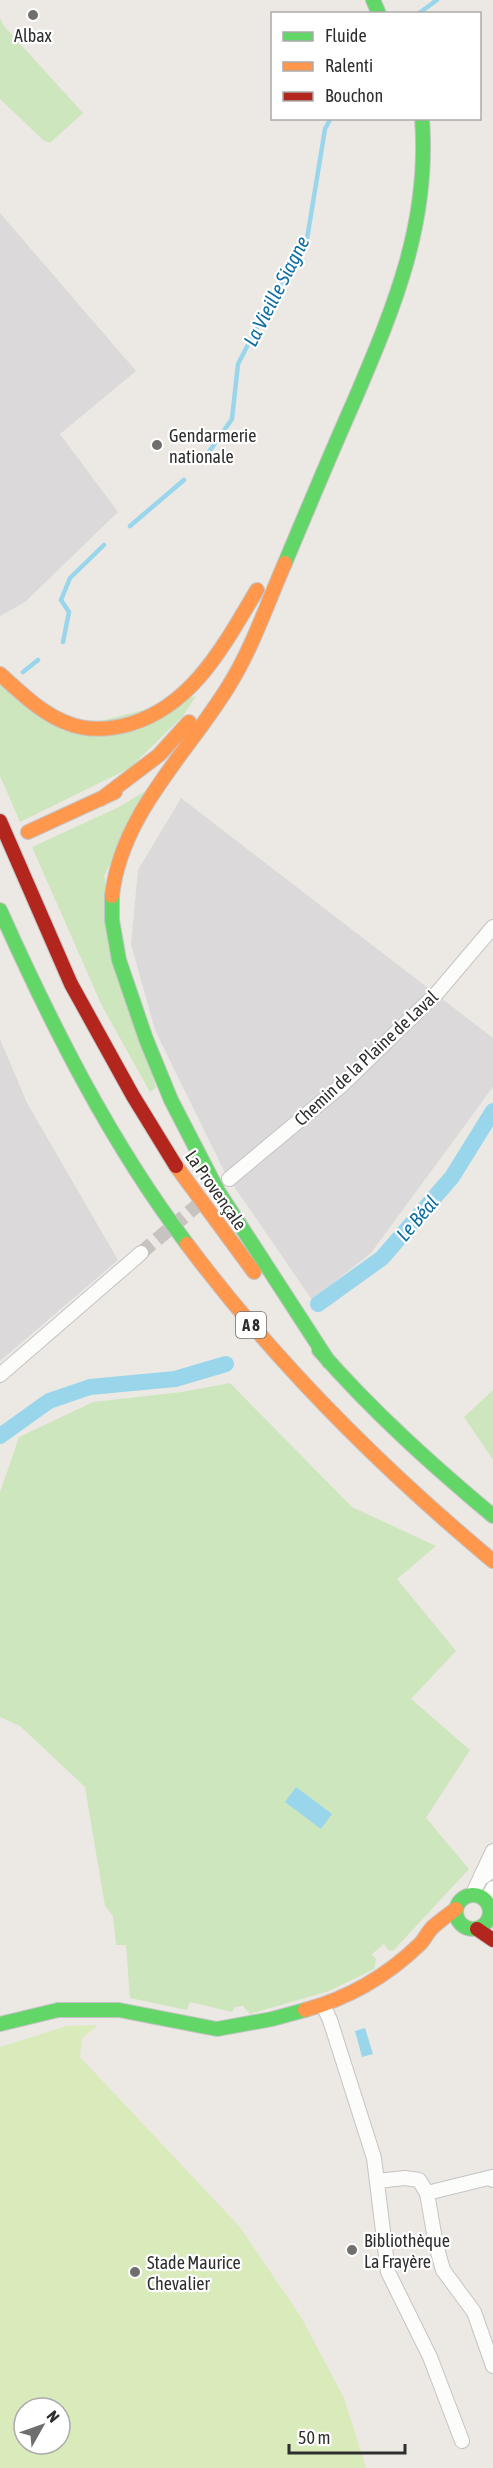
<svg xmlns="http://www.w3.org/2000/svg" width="493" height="2468" viewBox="0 0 493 2468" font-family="'Asap Condensed',sans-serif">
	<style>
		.industrial { fill: #dcd9db }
		.green { fill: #cee6be }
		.pitch { fill: #d9eabb; fill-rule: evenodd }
		.water { fill: #99d6ec }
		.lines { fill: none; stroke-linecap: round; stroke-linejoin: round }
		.stream { stroke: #99d6ec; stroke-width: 4.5 }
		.canal { stroke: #99d6ec; stroke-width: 16 }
		.street-tunnel { stroke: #c6c3c0; stroke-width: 14; stroke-dasharray: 14 7; stroke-linecap: butt }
		.street-casing { stroke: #c5c4c5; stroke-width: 16 }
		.fast-casing { stroke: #c5c4c5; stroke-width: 16 }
		.slow-casing { stroke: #c5c4c5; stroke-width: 16 }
		.jam-casing { stroke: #c5c4c5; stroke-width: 16 }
		.street { stroke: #fcfcfb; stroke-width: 14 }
		.fast { stroke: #63d668; stroke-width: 14 }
		.slow { stroke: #ff974d; stroke-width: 14 }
		.jam { stroke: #b3261e; stroke-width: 14 }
		.poi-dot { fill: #706f6e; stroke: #fff; stroke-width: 2 }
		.labels { text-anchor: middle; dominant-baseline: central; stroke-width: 4.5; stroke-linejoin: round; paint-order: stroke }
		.shield { fill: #fff; stroke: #6d6d6d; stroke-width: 1.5 }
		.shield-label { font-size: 16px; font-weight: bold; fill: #2e2e2e }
		.poi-label { font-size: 18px; fill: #2e2e2e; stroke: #fff; text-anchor: start }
		.street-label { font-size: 18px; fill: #2e2e2e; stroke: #fff }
		.water-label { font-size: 20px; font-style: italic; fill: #0d6fa3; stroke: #fff }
	</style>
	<rect width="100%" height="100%" fill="#ece8e4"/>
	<path class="industrial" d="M0,213L136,371L60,434L118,512L25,602L0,616Z
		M181,798L493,1038V1087L371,1253L312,1300L225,1173L155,1030L131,944L138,870Z
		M0,1039L27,1103L118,1260L0,1361Z"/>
	<path class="green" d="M0,18L4,26L83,113L50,143L43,140L0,99Z
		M0,684L63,731L196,696L183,716L130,768L20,822L0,776Z
		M147,790L104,876L156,1088L150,1092L102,1006L32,847L117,808Z
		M230,1383L352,1507L436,1546L397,1579L456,1651L411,1699L470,1750L426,1818L469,1869L393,1951L388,1950L384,1944L372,1954L376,1959L374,1969L329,1991L250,2014L243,2006L235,2007L232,2012L190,2002L187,2010L130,1998L126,1945H116L113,1916L105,1906L85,1787L20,1726L0,1717V1492L19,1437L93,1402L182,1392Z
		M493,1390V1460L464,1417Z"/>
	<path class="pitch" d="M98,2025L82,2038L80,2057L239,2226L301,2317L344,2398L366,2468H0V2047L67,2026ZM24,2408H60V2444H24Z"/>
	<path class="water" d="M296,1787L332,1814L321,1829L285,1802Z
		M365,2028L373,2054L362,2057L355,2031Z"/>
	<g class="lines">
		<path class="stream" d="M418,14L437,0
			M206,456L232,419L238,364L269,304L307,239L325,129L331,118
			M130,526L184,480
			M63,642L69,612L61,600L70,578L104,545
			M23,672L38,660"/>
		<path class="canal" d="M318,1304L382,1258L452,1177L493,1111
			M0,1436L49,1401L90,1387L175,1379L226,1364"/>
		<path class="street-tunnel" d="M141,1253L206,1198"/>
		<g class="street-casing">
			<path id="street" d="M229,1179L342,1085L437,993L493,927
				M0,1375L141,1253
				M481,1876L493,1851
				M472,1895L480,1879L493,1870
				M486,1901L493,1888
				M323,2005L330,2020L374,2158L388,2272L430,2357L462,2441
				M377,2181L405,2178L419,2180L427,2193L436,2245L443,2270L474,2312L493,2366
				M427,2193L492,2177L493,2180"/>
		</g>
		<g class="fast-casing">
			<path id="fast" d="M373,0L379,14
				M285,563C308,508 331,453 355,399C395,305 430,222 422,118
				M112,896V920L119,960L146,1039L171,1100L218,1191L329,1362
				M0,910C52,1026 110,1142 187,1244
				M319,1350C372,1411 431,1464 493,1516
				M456 1912a17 17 0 1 1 34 0a17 17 0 1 1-34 0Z
				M0,2024L58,2010H119L217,2029L272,2019L305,2010"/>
		</g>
		<g class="slow-casing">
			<path id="slow" d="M0,674C20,692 41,713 67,723C87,731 109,730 130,724C194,705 225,643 257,590
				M101,799L159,755L189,722
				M28,832L115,792
				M112,896C121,814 187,754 228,687C252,649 267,604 285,563
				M176,1166L254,1272
				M187,1244C276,1363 379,1466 493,1561
				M305,2010C349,1998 387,1976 420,1944C425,1939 428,1931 434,1926C441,1920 449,1914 456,1909"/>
		</g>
		<g class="jam-casing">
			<path id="jam" d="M0,821L71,984L133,1096L176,1166
				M477,1929L493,1940"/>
		</g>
		<use href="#street" class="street"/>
		<use href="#fast" class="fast"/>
		<use href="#slow" class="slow"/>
		<use href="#jam" class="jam"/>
	</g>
	<g class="poi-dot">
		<circle cx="33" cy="15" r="6"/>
		<circle cx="157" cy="445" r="6"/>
		<circle cx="352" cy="2250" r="6"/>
		<circle cx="135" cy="2272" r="6"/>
	</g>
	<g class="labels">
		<rect class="shield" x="236" y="1312" width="30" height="26" rx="4.5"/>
		<g class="shield-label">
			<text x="251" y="1325">A 8</text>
		</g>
		<g class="poi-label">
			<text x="33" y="35" text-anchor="middle">Albax</text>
			<text x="169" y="435">Gendarmerie<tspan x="169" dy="21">nationale</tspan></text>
			<text x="364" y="2240">Bibliothèque<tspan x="364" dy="21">La Frayère</tspan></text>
			<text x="147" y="2262">Stade Maurice<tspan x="147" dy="21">Chevalier</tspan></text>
		</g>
		<g class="street-label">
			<text transform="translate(366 1058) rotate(-43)">Chemin de la Plaine de Laval</text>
			<text transform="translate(216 1190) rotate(55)">La Provençale</text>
		</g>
		<g class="water-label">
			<text transform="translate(276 291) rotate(-63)">La Vieille Siagne</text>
			<text transform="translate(417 1218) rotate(-49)">Le Béal</text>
		</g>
	</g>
	<rect x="271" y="12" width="210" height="108" fill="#ffffff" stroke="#ababab" stroke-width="1.5"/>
	<rect x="283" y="32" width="30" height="9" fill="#63d668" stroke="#ababab" stroke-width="1.5"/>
	<text x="325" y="42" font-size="18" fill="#2e2e2e">Fluide</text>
	<rect x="283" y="62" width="30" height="9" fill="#ff974d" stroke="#ababab" stroke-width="1.5"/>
	<text x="325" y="72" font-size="18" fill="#2e2e2e">Ralenti</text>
	<rect x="283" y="92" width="30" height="9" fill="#b3261e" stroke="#ababab" stroke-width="1.5"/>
	<text x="325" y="102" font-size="18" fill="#2e2e2e">Bouchon</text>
	<g transform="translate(42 2426) rotate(50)"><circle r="28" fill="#ffffff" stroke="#ababab" stroke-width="1.5"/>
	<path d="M0-4.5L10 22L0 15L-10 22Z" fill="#706f6e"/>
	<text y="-9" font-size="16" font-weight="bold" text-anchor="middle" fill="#2e2e2e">N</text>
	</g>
	<path d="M289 2444v9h116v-9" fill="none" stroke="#2e2e2e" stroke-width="3"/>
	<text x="298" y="2444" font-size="18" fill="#2e2e2e" stroke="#ffffff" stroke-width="4.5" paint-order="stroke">50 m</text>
</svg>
